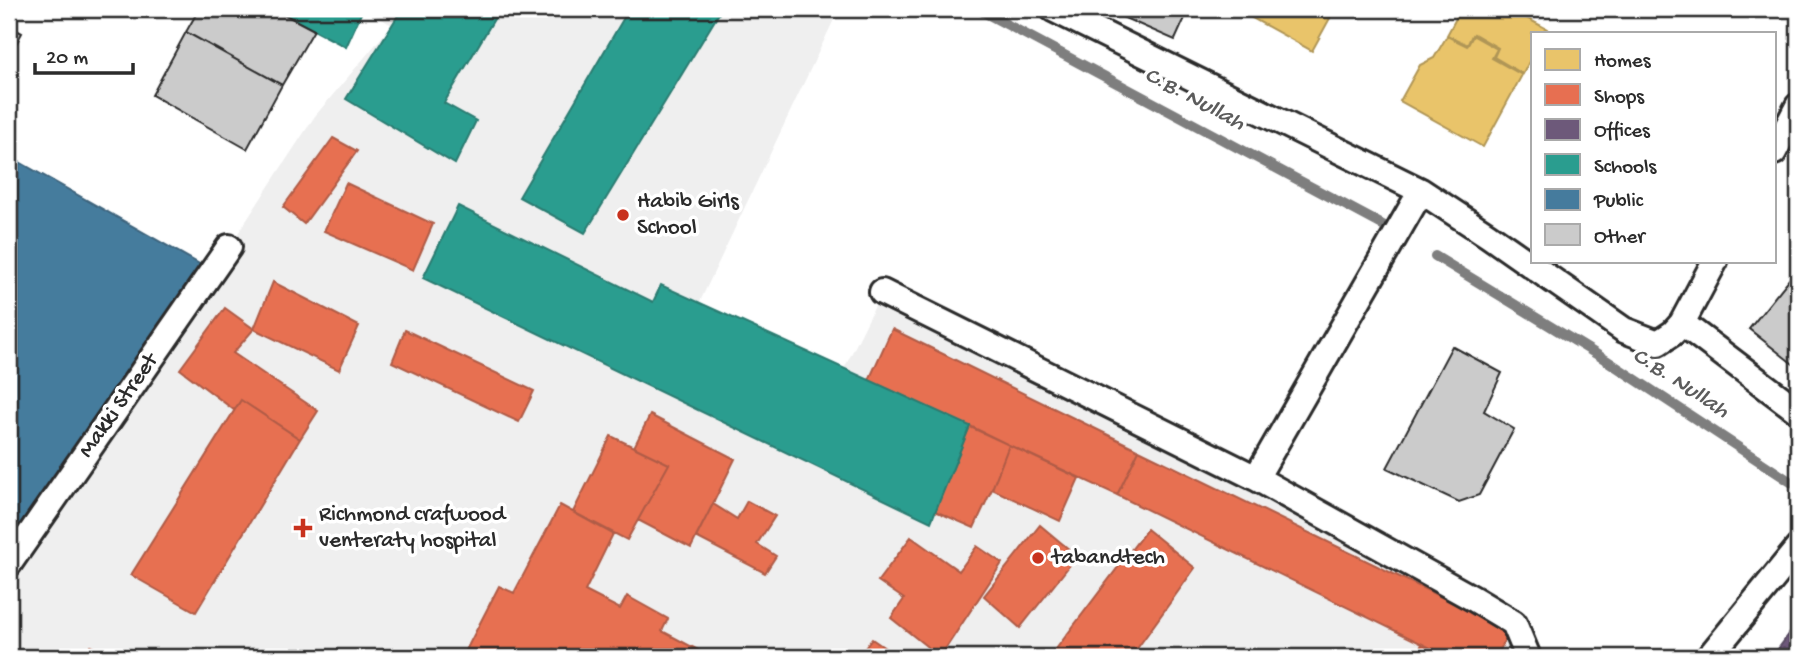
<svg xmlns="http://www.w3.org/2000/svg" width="1807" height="666" viewBox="0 0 1807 666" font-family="'Gochi Hand',sans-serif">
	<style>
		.built { fill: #efefef }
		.homes { fill: #e9c46a; stroke: #b09657; stroke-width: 2 }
		.shops { fill: #e76f51; stroke: #af5b46; stroke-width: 2 }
		.offices { fill: #6d597a; stroke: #594b62; stroke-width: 2 }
		.schools { fill: #2a9d8f; stroke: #2a7b71; stroke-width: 2 }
		.public { fill: #457b9d; stroke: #3d637b; stroke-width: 2 }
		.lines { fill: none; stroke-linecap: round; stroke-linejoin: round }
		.stream { stroke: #7e7e7e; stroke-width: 10 }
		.building { fill: #cbcbcb; stroke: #2b2b2b; stroke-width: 2 }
		.street-casing { stroke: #2b2b2b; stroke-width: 30 }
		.street { stroke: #fff; stroke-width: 24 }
		.poi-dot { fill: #c8321e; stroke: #fff; stroke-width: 2.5 }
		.labels { text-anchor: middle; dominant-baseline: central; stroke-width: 7; stroke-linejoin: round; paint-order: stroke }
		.poi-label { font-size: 23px; fill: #2b2b2b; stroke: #fff; text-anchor: start }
		.street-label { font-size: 23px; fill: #2b2b2b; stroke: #fff }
		.water-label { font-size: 24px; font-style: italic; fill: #5c5c5c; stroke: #fff }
	</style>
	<rect width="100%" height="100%" fill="#fff"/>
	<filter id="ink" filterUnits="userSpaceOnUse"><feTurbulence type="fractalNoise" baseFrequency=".0143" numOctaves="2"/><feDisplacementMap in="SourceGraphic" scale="14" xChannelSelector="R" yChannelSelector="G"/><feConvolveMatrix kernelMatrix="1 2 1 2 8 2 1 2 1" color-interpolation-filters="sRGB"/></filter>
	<g filter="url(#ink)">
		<path class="built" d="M364,9H839L695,312L836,385L882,292L1474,599L1528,657H9V568L229,247L315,116L392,25Z"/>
		<path class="homes" d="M1236,9H1335L1312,51Z
			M1461,9H1510L1547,29L1545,33H1532V56L1523,74L1494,57L1498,48L1474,34L1468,45L1447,35Z
			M1472,35L1497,49L1492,58L1522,75L1483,147L1400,101L1420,65L1434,58L1447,36L1467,46Z"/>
		<path class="shops" d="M333,138L357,151L304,224L283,207Z
			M346,183L433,224L413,270L324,231Z
			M273,282L359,326L339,370L254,329Z
			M225,308L254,329L233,353L318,411L300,439L241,400L234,410L180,369Z
			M892,329L1139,450L1117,495L869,380Z
			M405,330L534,391L519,422L392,362Z
			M241,400L300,439L196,612L131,575Z
			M650,415L735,459L691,548L638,520L669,464L634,447Z
			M970,426L1009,445L992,489L974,528L935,511Z
			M611,436L669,464L627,540L573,512Z
			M1009,445L1079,478L1060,521L992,489Z
			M1139,450L1509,630L1497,657H1449L1117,495Z
			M747,501L775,516L757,544L776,556L765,573L696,537L713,504L737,519Z
			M560,505L613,534L585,591L620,609L627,596L668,619L662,631L711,657H571L554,649L549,657L463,656L499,586L514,593Z
			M1040,525L1077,556L1020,628L984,596Z
			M1147,529L1195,568L1131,657H1050Z
			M911,537L959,571L977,546L1002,563L940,657L891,618L904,599L878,581Z
			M872,639L898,657H858Z
			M1422,644L1449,657H1416Z
			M90,646L113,657H84Z"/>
		<path class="offices" d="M1790,633L1798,639V657H1772Z"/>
		<path class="schools" d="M274,9H363L346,47Z
			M402,9H500L444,103L476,121L455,164L346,99Z
			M629,9L721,10L585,233L519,197Z
			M458,206L653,302L661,285L970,426L931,522L423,278Z"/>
		<path class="public" d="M9,156L203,266L9,541Z"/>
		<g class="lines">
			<path class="stream" d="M978,9L1390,229
				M1435,256L1606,360L1794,484"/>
		</g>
		<path class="building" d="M199,9H274L314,30L282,85L186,32Z
			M1104,9H1189L1175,40Z
			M9,26L22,33L9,57Z
			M186,32L282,85L247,149L152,95Z
			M1798,268V368L1749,329Z
			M1452,346L1502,373L1484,411L1514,429L1479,495L1459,502L1387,468Z"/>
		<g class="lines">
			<g class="street-casing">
				<path id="street" d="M1053,9L1421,191L1488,235L1624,330L1658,343L1673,333L1682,323
					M1774,152L1798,106
					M1715,261L1682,323L1798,411
					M882,292L1256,478L1474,599L1514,623L1528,657
					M1256,478L1421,191
					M9,564L229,247
					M1709,657L1798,548"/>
			</g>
			<use href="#street" class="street"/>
		</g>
	</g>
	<g class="poi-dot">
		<circle cx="623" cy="215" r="7"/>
		<path d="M299.5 517.5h7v7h7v7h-7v7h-7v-7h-7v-7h7z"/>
		<circle cx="1038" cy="558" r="7"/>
	</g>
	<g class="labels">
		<g class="poi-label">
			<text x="637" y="202">Habib Girls<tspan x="637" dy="26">School</tspan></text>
			<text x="319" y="515">Richmond crafwood<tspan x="319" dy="26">venteraty hospital</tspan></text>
			<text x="1052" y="558">tabandtech</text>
		</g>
		<g class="street-label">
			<text transform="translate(119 406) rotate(-55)">Makki Street</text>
		</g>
		<g class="water-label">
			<text transform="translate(1194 100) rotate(28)">C.B. Nullah</text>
			<text transform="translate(1680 384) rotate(33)">C.B. Nullah</text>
		</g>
	</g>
	<rect width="1807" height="666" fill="none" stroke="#fff" stroke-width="35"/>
	<rect x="18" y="18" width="1772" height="631" fill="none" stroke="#2b2b2b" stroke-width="2.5" filter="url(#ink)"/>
	<rect x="1531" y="32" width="245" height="231" fill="#ffffff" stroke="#aaaaaa" stroke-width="2"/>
	<rect x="1545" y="49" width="35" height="21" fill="#e9c46a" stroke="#aaaaaa" stroke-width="2"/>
	<text x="1594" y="66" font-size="21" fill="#2b2b2b">Homes</text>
	<rect x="1545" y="84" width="35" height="21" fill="#e76f51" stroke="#aaaaaa" stroke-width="2"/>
	<text x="1594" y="102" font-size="21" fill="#2b2b2b">Shops</text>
	<rect x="1545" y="119" width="35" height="21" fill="#6d597a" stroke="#aaaaaa" stroke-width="2"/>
	<text x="1594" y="136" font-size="21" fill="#2b2b2b">Offices</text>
	<rect x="1545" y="154" width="35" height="21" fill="#2a9d8f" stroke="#aaaaaa" stroke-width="2"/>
	<text x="1594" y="172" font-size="21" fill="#2b2b2b">Schools</text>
	<rect x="1545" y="189" width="35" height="21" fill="#457b9d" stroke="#aaaaaa" stroke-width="2"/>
	<text x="1594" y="206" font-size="21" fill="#2b2b2b">Public</text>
	<rect x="1545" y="224" width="35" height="21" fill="#cbcbcb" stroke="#aaaaaa" stroke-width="2"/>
	<text x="1594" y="242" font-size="21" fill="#2b2b2b">Other</text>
	<path d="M35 63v10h98v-10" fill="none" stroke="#2b2b2b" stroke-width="3.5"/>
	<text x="46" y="63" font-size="21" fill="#2b2b2b" stroke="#ffffff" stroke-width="5" paint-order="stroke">20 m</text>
</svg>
